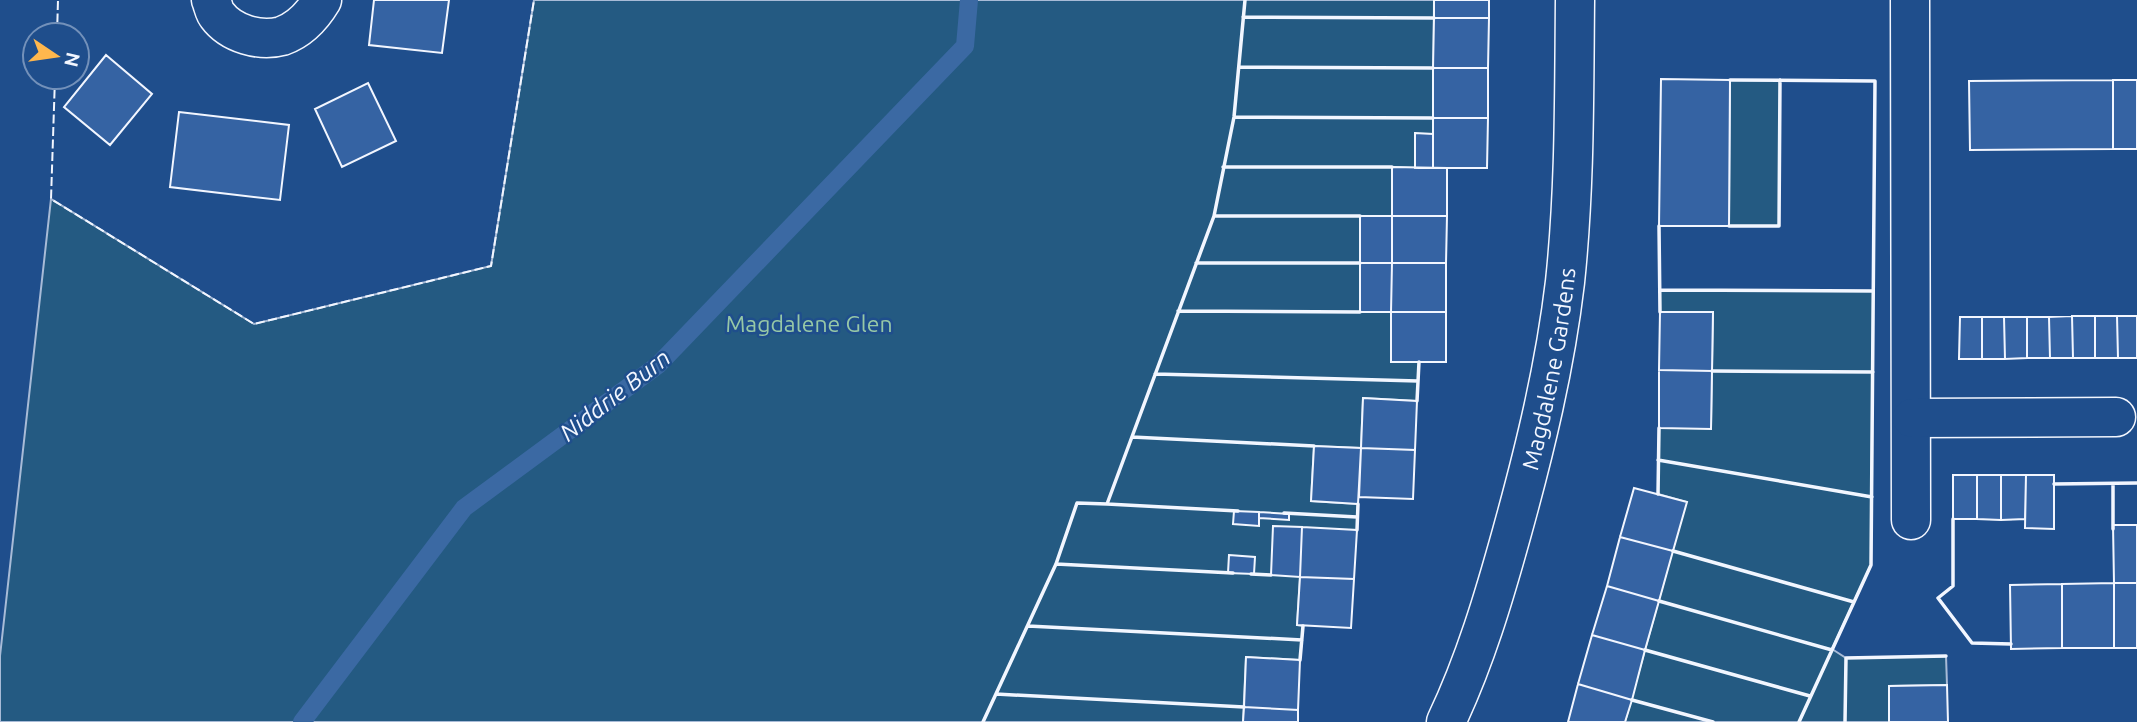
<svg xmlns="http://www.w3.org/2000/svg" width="2137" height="722" viewBox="0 0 2137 722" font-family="Ubuntu,sans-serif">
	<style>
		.green { fill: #245a82; stroke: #a8bbd7; stroke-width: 2 }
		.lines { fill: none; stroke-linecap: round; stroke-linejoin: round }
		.stream { stroke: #3b69a3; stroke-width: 18 }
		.building { fill: #3563a3; stroke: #f2f6ff; stroke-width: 2 }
		.minor-casing { stroke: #f2f6ff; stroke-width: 41 }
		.minor { stroke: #1f4e8c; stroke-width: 38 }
		.fence { stroke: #f2f6ff; stroke-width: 2; stroke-dasharray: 9 3.5; stroke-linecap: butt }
		.wall { stroke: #f2f6ff; stroke-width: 3.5 }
		.labels { text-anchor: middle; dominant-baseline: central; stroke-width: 5; stroke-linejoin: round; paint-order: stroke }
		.park-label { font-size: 23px; fill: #97c8a6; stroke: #1f4e8c }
		.street-label { font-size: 23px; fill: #f2f6ff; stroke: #1f4e8c }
		.water-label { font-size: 24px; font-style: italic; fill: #f2f6ff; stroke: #1f4e8c }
	</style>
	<rect width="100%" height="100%" fill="#1f4e8c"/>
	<path class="green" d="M534,0H1434L1433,134H1415V168L1392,167V216L1360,217V312H1391L1419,362L1417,401L1363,398L1361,448L1314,446L1311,501L1358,504L1357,530L1300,577L1297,625L1303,626L1300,660L1246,657L1243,722H0V656L51,199L254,324L491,266Z
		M1730,80H1780L1779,226H1729Z
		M1660,290L1873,291L1871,565L1832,649L1846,658L1946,656L1947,685L1889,686V722H1625L1686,502L1658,494L1659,428H1711L1713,312H1660Z"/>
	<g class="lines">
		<path class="stream" d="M302,722L464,508L658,365L965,46L969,0"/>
	</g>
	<path class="building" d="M374,0H449L442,53L369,45Z
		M1434,0H1489V18H1434Z
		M1434,18H1489L1488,68H1433Z
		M106,55L152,94L110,145L64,107Z
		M1433,68H1488V118H1433Z
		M1661,79L1730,80L1729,226H1659Z
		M2113,80H2137V149H2113Z
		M2113,80V149L1970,150L1969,81Z
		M368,83L396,141L342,167L315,109Z
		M179,112L289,125L280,200L170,187Z
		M1433,118H1488L1487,168H1433Z
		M1415,133L1433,134V168H1415Z
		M1392,167L1447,168V216H1392Z
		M1360,216H1392V263H1360Z
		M1392,216H1447L1446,263H1392Z
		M1360,263H1392L1391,312H1360Z
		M1392,263H1446V312H1391Z
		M1391,312H1446V362H1391Z
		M1660,312H1713L1712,371L1659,370Z
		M2072,316L2073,358H2050L2049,317Z
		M2072,316H2095V358H2073Z
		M2095,316H2117L2118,358H2095Z
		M2117,316H2137V358H2118Z
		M1960,317H1982V359H1959Z
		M1982,317H2004L2005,359H1982Z
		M2004,317H2027V358L2005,359Z
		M2027,317H2049L2050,358H2027Z
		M1659,370L1712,371L1711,429L1659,428Z
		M1363,398L1417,401L1415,450L1361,448Z
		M1314,446L1361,448L1358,504L1311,501Z
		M1361,448L1415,450L1413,499L1359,497Z
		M1953,475H1977V519H1953Z
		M1977,475H2001V520L1977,519Z
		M2001,475H2026L2025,519L2001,520Z
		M2026,475H2054V529L2025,528Z
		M1634,488L1687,502L1673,551L1620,537Z
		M1234,511L1259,512V526L1233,524Z
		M1259,512L1289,514V520L1259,518Z
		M2113,525H2137V583H2114Z
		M1273,526L1302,527L1300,577L1271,575Z
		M1302,527L1357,530L1354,579L1300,577Z
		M1620,537L1673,551L1659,601L1607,586Z
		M1229,555L1255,557L1254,574L1228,573Z
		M1300,577L1354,579L1351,628L1297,625Z
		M2114,583V648H2062V584Z
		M2114,583H2137V648H2114Z
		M2062,584V648L2011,649L2010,585Z
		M1607,586L1659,601L1645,650L1592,635Z
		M1592,635L1645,650L1632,700L1578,684Z
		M1246,657L1300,660L1298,710L1244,707Z
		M1578,684L1632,700L1625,722H1568Z
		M1947,685L1948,722H1889V686Z
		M1244,707L1298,710V722H1243Z"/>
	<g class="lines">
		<g class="minor-casing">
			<g id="minor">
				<path d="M211,0C213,4 214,12 217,15C231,34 260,42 282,36C299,30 313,15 322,0"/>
				<path d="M1910,0L1911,520"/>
				<path d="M1912,418L2116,417"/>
				<path id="s1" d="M1446,722C1475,661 1494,597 1512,532C1535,449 1555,367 1565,282C1575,188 1574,94 1575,0"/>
			</g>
		</g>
		<use href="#minor" class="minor"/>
		<path class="fence" d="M57,35L58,0
			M55,77L51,199L254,324L491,266L534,0"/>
		<path class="wall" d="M1243,17L1434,18
			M1239,67L1433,68
			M1730,80L1875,81L1871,565L1799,722
			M1234,117L1433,118
			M1223,167H1392
			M1214,216H1360
			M1659,226L1660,312
			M1729,226H1779L1780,80
			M1196,263H1360
			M1660,290L1873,291
			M1178,311L1360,312
			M1712,371L1873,372
			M1155,374L1418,381
			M1417,401L1419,362
			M1132,437L1314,446
			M1658,460L1872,497
			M2054,484L2137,483
			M2113,484V529
			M1658,494L1659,428
			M1107,504L1238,511
			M1284,513L1357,517
			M1953,519V586L1938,598L1972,643L2011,644
			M1357,530L1358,504
			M1673,551L1854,602
			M1056,564L1233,573
			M1251,574L1271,575
			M1659,601L1832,650
			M1028,626L1302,640
			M1645,650L1810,696
			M1300,660L1303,626
			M996,694L1244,707
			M1632,700L1713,722
			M983,722L1056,564L1077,503L1107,504L1214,216L1234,117L1245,0
			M1845,722L1846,658L1946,656"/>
	</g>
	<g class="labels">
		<g class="park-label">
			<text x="809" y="323">Magdalene Glen</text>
		</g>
		<g class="street-label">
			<text stroke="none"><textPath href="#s1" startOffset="369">Magdalene Gardens</textPath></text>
		</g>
		<g class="water-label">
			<text transform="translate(615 395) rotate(-38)">Niddrie Burn</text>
		</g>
	</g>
	<g transform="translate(56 56) rotate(103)"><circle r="33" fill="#1f4e8c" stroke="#7391ba" stroke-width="2"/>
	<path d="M0-5L12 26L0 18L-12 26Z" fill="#ffb74d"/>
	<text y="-10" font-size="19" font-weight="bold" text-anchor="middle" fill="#f2f6ff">N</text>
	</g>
</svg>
